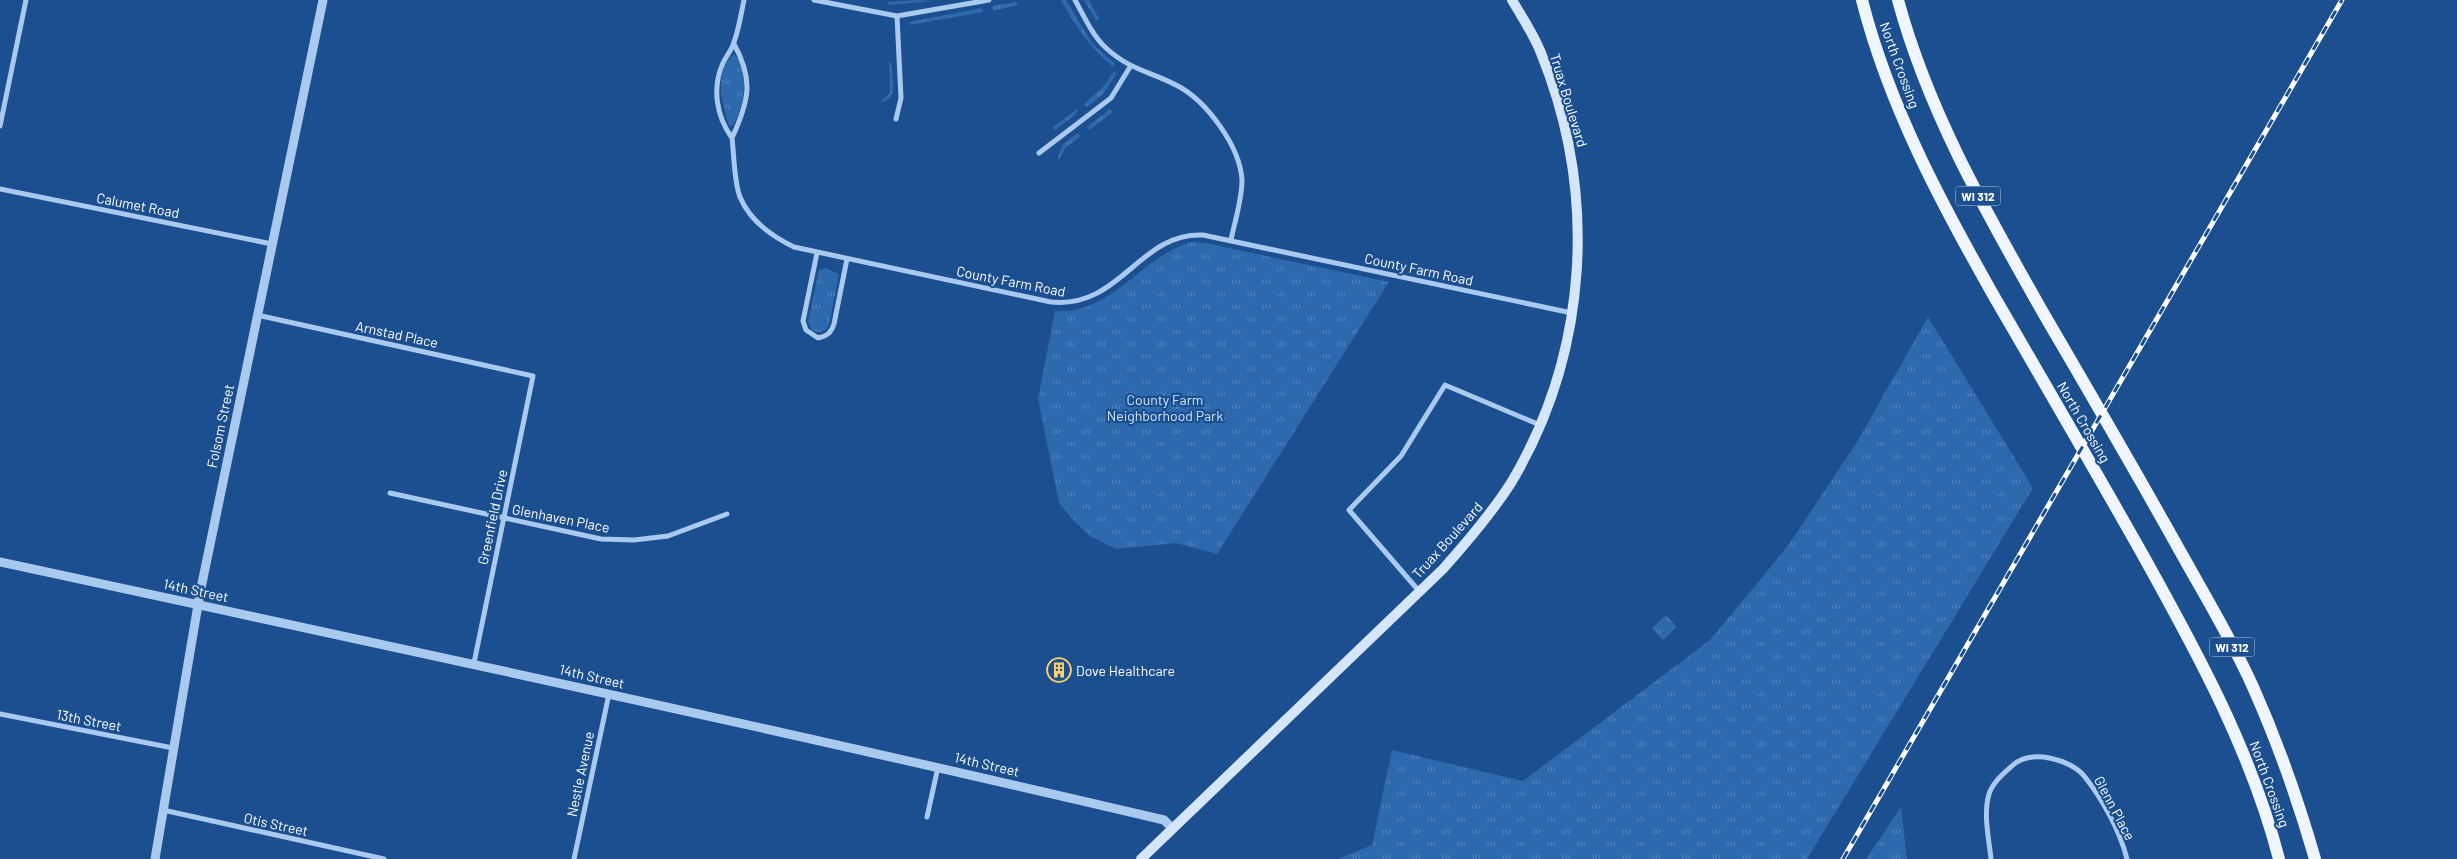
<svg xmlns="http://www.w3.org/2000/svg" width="2457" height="859" viewBox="0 0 2457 859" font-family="Barlow,sans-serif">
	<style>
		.grass { fill: url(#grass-tufts) }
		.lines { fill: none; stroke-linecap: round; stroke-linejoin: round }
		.minor { stroke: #a9c9ee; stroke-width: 5 }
		.tertiary { stroke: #a9c9ee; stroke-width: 9 }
		.secondary { stroke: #d6e6fa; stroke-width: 10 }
		.primary { stroke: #f0f6ff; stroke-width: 12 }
		.rail-casing { stroke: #fff; stroke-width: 5 }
		.rail { stroke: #1b4f8f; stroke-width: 3; stroke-dasharray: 9; stroke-linecap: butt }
		.labels { text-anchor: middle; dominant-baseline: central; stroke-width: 4.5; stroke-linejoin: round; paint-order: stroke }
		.shield { fill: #1b4f8f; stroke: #bbcadd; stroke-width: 1 }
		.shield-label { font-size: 12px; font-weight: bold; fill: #fff }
		.street-label { font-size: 14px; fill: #fff; stroke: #1b4f8f }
		.park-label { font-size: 14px; fill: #cfe3fa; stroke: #1b4f8f }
		.poi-label { font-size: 14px; fill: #fff; stroke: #1b4f8f; text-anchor: start }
	</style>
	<defs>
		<pattern id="grass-tufts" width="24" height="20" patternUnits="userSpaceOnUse" patternTransform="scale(1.25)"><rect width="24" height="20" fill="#2e69ad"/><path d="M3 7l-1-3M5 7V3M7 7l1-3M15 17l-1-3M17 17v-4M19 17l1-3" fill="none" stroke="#4d80b9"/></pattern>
	</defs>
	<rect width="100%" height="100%" fill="#1b4f8f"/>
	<path class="grass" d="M916,0L934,1L889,5L887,2Z
		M1061,0H1066L1092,43L1115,64L1113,67C1090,48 1076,27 1061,0Z
		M1084,0H1089L1099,19L1096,20Z
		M1016,2L1018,5L993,11V6Z
		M981,8L983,12L910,25V22Z
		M734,54C750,71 745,109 732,126L729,125C722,103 713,73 734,54Z
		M889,62L891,63C892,77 899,100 880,102L890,93Z
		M1114,71L1117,73L1103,94L1087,107L1084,104L1103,87Z
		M1078,108L1076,114L1055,130L1053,127Z
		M1110,109L1113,112L1089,130L1087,127Z
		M1078,133L1081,136L1065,148L1059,160L1058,156L1063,144Z
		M1191,242L1205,243L1389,282L1217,554L1176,543L1116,549L1090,536L1073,520L1059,503L1038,399L1055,311C1112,315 1140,257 1191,242Z
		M825,268L839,274L829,325C825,332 820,334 812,330L808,321L819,270Z
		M1928,317L2033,488L1807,859H1338L1372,845L1392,750L1523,781L1710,640L1787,547L1857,442Z
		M1666,615L1677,627L1663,640L1652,628Z
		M1901,807L1907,859H1866Z"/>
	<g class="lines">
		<path class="minor" d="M744,0C741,14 739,29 734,42C732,50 726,56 723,63C712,87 716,116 732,138C734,154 734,182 740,197C750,221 771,236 794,247L1051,302C1121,309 1139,232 1203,235L1572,313
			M814,0L897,16L989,0
			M1075,0C1084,16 1092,35 1106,48C1130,70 1149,71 1176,85C1206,100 1240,146 1242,180C1242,200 1235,220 1231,240
			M896,119L901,98L897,16
			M0,126L26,0
			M732,138C749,101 754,80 734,44
			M1039,153L1111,98L1130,67
			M0,189L272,244
			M817,253L803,321L806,330L818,338C827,336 831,333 834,324L847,259
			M257,315L533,376L474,663
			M390,493L601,539L634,540L668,536L727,514
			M1419,591L1349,510L1401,456L1445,385L1540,425
			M0,714L173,748
			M163,810L384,859
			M927,817L938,767
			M574,859L609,694
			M1991,859C1989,839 1983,814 1989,794C1993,782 2004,773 2013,765C2031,749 2071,759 2085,777C2103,800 2120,831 2127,859"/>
		<path class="tertiary" d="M0,562C389,646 777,729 1164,820L1172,828
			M155,859L200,593L323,0"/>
		<path class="secondary" d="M1141,859L1443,569C1468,541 1491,514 1511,483C1589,352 1598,193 1541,53C1534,35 1522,17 1512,0"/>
		<path class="primary" d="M1862,0C1889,106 1941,203 1995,298C2045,384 2095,470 2144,557C2198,654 2251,751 2279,859
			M1898,0C1928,111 1985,210 2041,309C2088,390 2135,470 2180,551C2205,596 2232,640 2253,687C2278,743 2298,800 2315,859"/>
		<g class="rail-casing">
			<path id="rail" d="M1843,859L2342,0"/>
		</g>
		<use href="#rail" class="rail"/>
	</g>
	<defs>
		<g id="building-ring" transform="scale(1.25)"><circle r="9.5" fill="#1b4f8f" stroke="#ffd166" stroke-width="1.5"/><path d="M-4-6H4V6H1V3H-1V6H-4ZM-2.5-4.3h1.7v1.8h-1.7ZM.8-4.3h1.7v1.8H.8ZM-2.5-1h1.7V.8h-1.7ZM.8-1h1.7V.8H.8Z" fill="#ffd166"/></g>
	</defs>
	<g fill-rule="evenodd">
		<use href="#building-ring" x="1059" y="670"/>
	</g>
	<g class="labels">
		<g class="shield">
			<rect x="1955.5" y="186.5" width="45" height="19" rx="4"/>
			<rect x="2209.5" y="637.5" width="45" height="19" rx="4"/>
		</g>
		<g class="shield-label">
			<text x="1978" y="196">WI 312</text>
			<text x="2232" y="647">WI 312</text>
		</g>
		<g class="street-label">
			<text transform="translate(1900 65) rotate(70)">North Crossing</text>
			<text transform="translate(1569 100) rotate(73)">Truax Boulevard</text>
			<text transform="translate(138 205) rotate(11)">Calumet Road</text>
			<text transform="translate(1419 269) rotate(12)">County Farm Road</text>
			<text transform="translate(1011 281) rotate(11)">County Farm Road</text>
			<text transform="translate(397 334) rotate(12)">Arnstad Place</text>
			<text transform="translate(2084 422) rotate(60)">North Crossing</text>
			<text transform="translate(220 426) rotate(-78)">Folsom Street</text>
			<text transform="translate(492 517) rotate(-78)">Greenfield Drive</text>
			<text transform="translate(561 518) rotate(11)">Glenhaven Place</text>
			<text transform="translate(1447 540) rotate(-48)">Truax Boulevard</text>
			<text transform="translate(196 590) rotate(12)">14th Street</text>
			<text transform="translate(592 676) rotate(13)">14th Street</text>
			<text transform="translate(89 720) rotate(11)">13th Street</text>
			<text transform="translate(987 764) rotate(13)">14th Street</text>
			<text transform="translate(580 774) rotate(-78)">Nestle Avenue</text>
			<text transform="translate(2270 784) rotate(70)">North Crossing</text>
			<text transform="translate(2115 808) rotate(62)">Glenn Place</text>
			<text transform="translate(276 824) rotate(12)">Otis Street</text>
		</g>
		<g class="park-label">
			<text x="1165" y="399">County Farm<tspan x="1165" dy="16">Neighborhood Park</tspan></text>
		</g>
		<g class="poi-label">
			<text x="1076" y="670">Dove Healthcare</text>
		</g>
	</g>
</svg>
